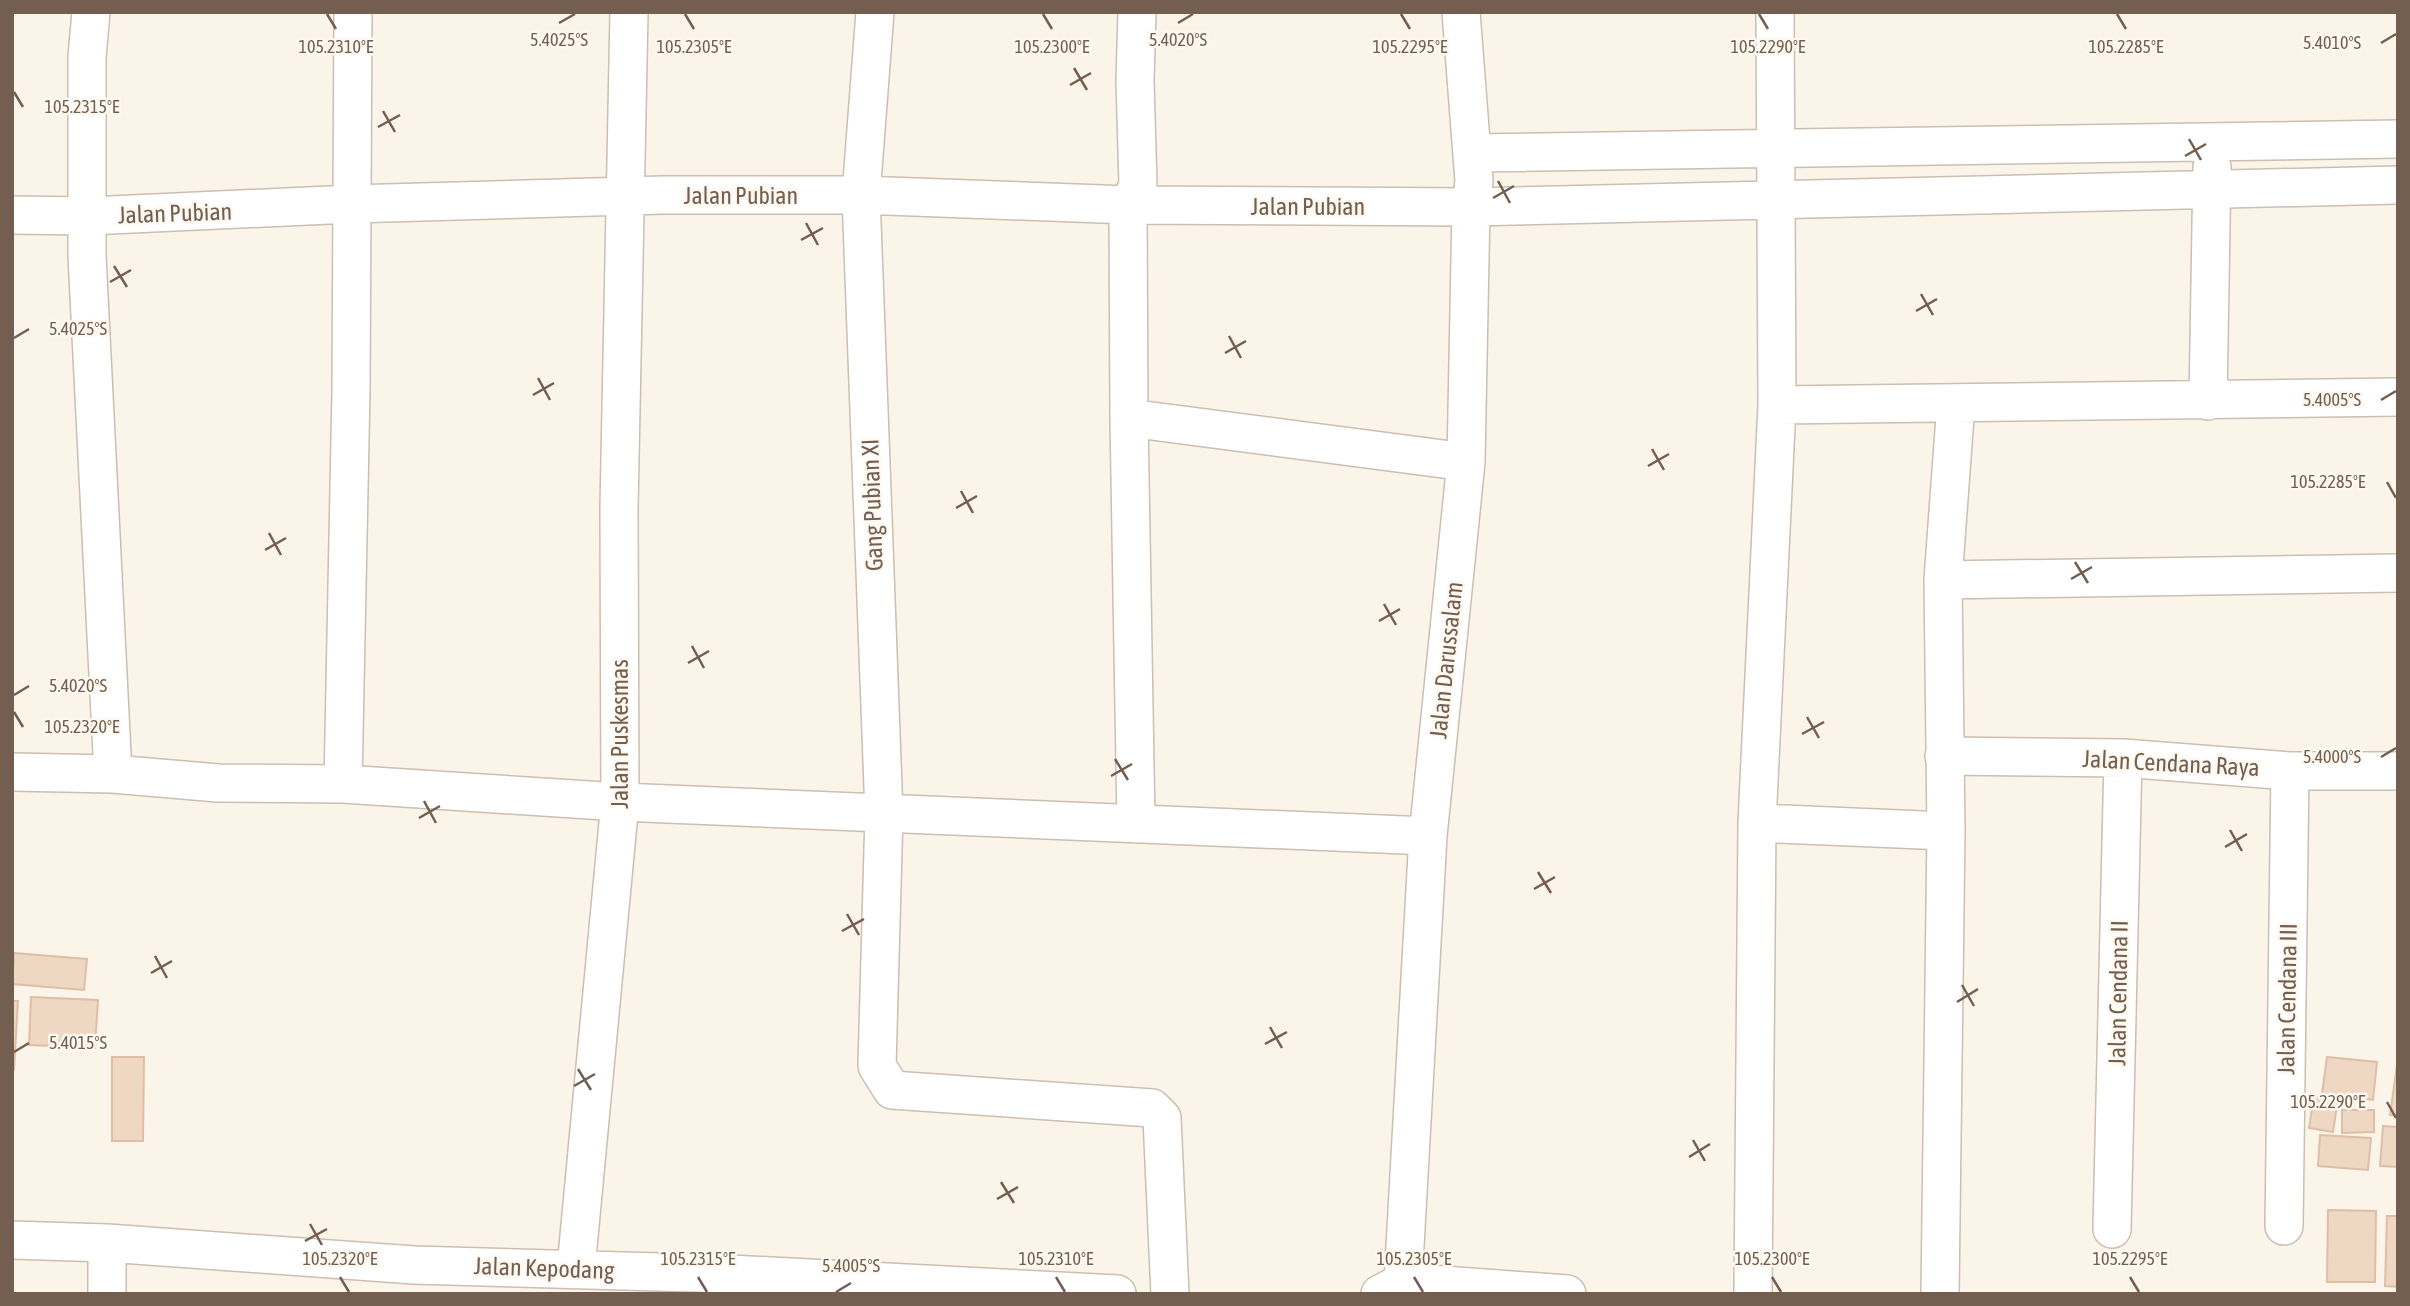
<svg xmlns="http://www.w3.org/2000/svg" width="2410" height="1306" viewBox="0 0 2410 1306" font-family="'Asap Condensed',sans-serif">
	<style>
		.building { fill: #eed7c3; stroke: #dfbea5; stroke-width: 2 }
		.lines { fill: none; stroke-linecap: round; stroke-linejoin: round }
		.street-casing { stroke: #ccbeb0; stroke-width: 40 }
		.street { stroke: #fff; stroke-width: 37 }
		.ticks { fill: none; stroke: #735e4f; stroke-width: 2.5 }
		.labels { text-anchor: middle; dominant-baseline: central; stroke-width: 5; stroke-linejoin: round; paint-order: stroke }
		.street-label { font-size: 24px; fill: #735e4f; stroke: #fdf9f0 }
		.ticks-label { font-size: 18px; text-anchor: middle; fill: #735e4f; stroke: #fdf9f0; stroke-width: 5; stroke-linejoin: round; paint-order: stroke }
	</style>
	<rect width="100%" height="100%" fill="#fbf5e9"/>
	<path class="building" d="M14,953L87,959L84,990L12,984Z
		M31,997L98,1000L95,1048L29,1045Z
		M12,1001H18L14,1070H12Z
		M112,1057H144L143,1141H112Z
		M2327,1057L2377,1062L2373,1100L2322,1094Z
		M2398,1058V1116L2390,1115Z
		M2314,1096L2338,1099L2333,1132L2309,1128Z
		M2342,1110H2374V1132L2342,1133Z
		M2383,1126L2398,1127V1167L2380,1166Z
		M2320,1135L2371,1138L2368,1170L2318,1166Z
		M2328,1210L2376,1211L2375,1282H2327Z
		M2387,1216H2398V1287L2385,1286Z"/>
	<g class="lines">
		<g class="street-casing">
			<path id="street" d="M91,12L87,57V256L113,774L218,783L343,784L620,802L1428,836
				M875,12L861,195L884,814L877,1066L892,1090L1152,1108L1162,1118L1170,1294
				M1137,12L1135,81L1138,186L1128,205L1129,418L1466,462
				M1472,153L2398,139
				M12,215L89,216L351,204L662,195H861L1128,205L1471,207L2398,185
				M2208,401L2212,167
				M1777,405L2398,397
				M1129,418L1136,824
				M1943,580L2398,573
				M1944,756L2123,758L2290,771H2398
				M12,772L113,774
				M343,784L351,390L353,12
				M1757,823L1946,831
				M2284,1226L2290,771
				M2112,1229L2123,758
				M12,1240L107,1243L414,1265L731,1274L1117,1294
				M576,1268L620,802L619,508L629,12
				M1403,1282L1567,1294
				M107,1294V1243
				M1380,1294L1403,1282L1428,836L1466,462L1471,207L1474,181L1461,12
				M1753,1294L1757,823L1777,405L1775,12
				M1940,1294L1946,831L1943,580L1956,403"/>
		</g>
		<use href="#street" class="street"/>
	</g>
	<path class="ticks" d="M327,14L336,29M685,14L694,29M1043,14L1052,29M1401,14L1410,29M1759,14L1768,29M2117,14L2126,29M559,23L575,14M1178,23L1193,14M2381,43L2396,34M1074,68L1087,90M1070,85L1091,73M14,92L23,107M383,111L395,132M378,127L400,115M2189,139L2201,160M2185,156L2206,144M1498,181L1510,203M1493,198L1514,186M806,223L818,245M801,240L823,228M114,266L127,287M110,282L131,270M1921,294L1933,315M1916,311L1937,299M1229,336L1241,358M14,338L29,329M1225,353L1246,341M538,378L550,400M533,395L554,383M2381,400L2396,391M1652,449L1664,470M1648,466L1669,454M2387,482L2396,498M961,491L973,513M956,508L977,496M269,533L281,555M265,550L286,538M2075,562L2088,583M2071,579L2092,567M1384,604L1396,625M1379,621L1400,609M692,646L704,668M688,663L709,651M14,695L29,686M14,712L23,727M1807,717L1819,738M1802,734L1824,722M2381,757L2396,748M1115,759L1128,780M1111,776L1132,764M424,801L436,823M419,818L440,806M2230,830L2242,851M2225,847L2247,834M1538,872L1551,893M1534,889L1555,877M847,914L859,935M842,931L864,919M155,956L167,978M151,973L172,961M1962,985L1974,1006M1957,1002L1978,989M1270,1027L1282,1048M1265,1044L1287,1032M14,1052L29,1043M578,1069L591,1090M574,1086L595,1074M2387,1102L2396,1118M1693,1140L1705,1161M1689,1157L1710,1144M1001,1182L1014,1203M997,1199L1018,1187M310,1224L322,1245M305,1241L327,1229M340,1277L349,1292M698,1277L707,1292M1056,1277L1065,1292M1414,1277L1423,1292M1772,1277L1781,1292M2130,1277L2139,1292M836,1292L851,1283"/>
	<g class="labels">
		<g class="street-label">
			<text x="741" y="195">Jalan Pubian</text>
			<text x="1308" y="206">Jalan Pubian</text>
			<text transform="translate(175 213) rotate(-2)">Jalan Pubian</text>
			<text transform="translate(872 505) rotate(-92)">Gang Pubian XI</text>
			<text transform="translate(1446 660) rotate(-84)">Jalan Darussalam</text>
			<text transform="translate(619 734) rotate(-90)">Jalan Puskesmas</text>
			<text transform="translate(2171 763) rotate(3)">Jalan Cendana Raya</text>
			<text transform="translate(2118 993) rotate(-89)">Jalan Cendana II</text>
			<text transform="translate(2287 999) rotate(-89)">Jalan Cendana III</text>
			<text transform="translate(544 1268) rotate(2)">Jalan Kepodang</text>
		</g>
	</g>
	<g class="ticks-label">
		<text x="559" y="46">5.4025°S</text>
		<text x="1178" y="46">5.4020°S</text>
		<text x="2332" y="49">5.4010°S</text>
		<text x="336" y="53">105.2310°E</text>
		<text x="694" y="53">105.2305°E</text>
		<text x="1052" y="53">105.2300°E</text>
		<text x="1410" y="53">105.2295°E</text>
		<text x="1768" y="53">105.2290°E</text>
		<text x="2126" y="53">105.2285°E</text>
		<text x="82" y="113">105.2315°E</text>
		<text x="78" y="335">5.4025°S</text>
		<text x="2332" y="406">5.4005°S</text>
		<text x="2328" y="488">105.2285°E</text>
		<text x="78" y="692">5.4020°S</text>
		<text x="82" y="733">105.2320°E</text>
		<text x="2332" y="763">5.4000°S</text>
		<text x="78" y="1049">5.4015°S</text>
		<text x="2328" y="1108">105.2290°E</text>
		<text x="340" y="1265">105.2320°E</text>
		<text x="698" y="1265">105.2315°E</text>
		<text x="1056" y="1265">105.2310°E</text>
		<text x="1414" y="1265">105.2305°E</text>
		<text x="1772" y="1265">105.2300°E</text>
		<text x="2130" y="1265">105.2295°E</text>
		<text x="851" y="1272">5.4005°S</text>
	</g>
	<rect width="2410" height="1306" fill="none" stroke="#735e4f" stroke-width="28"/>
</svg>
